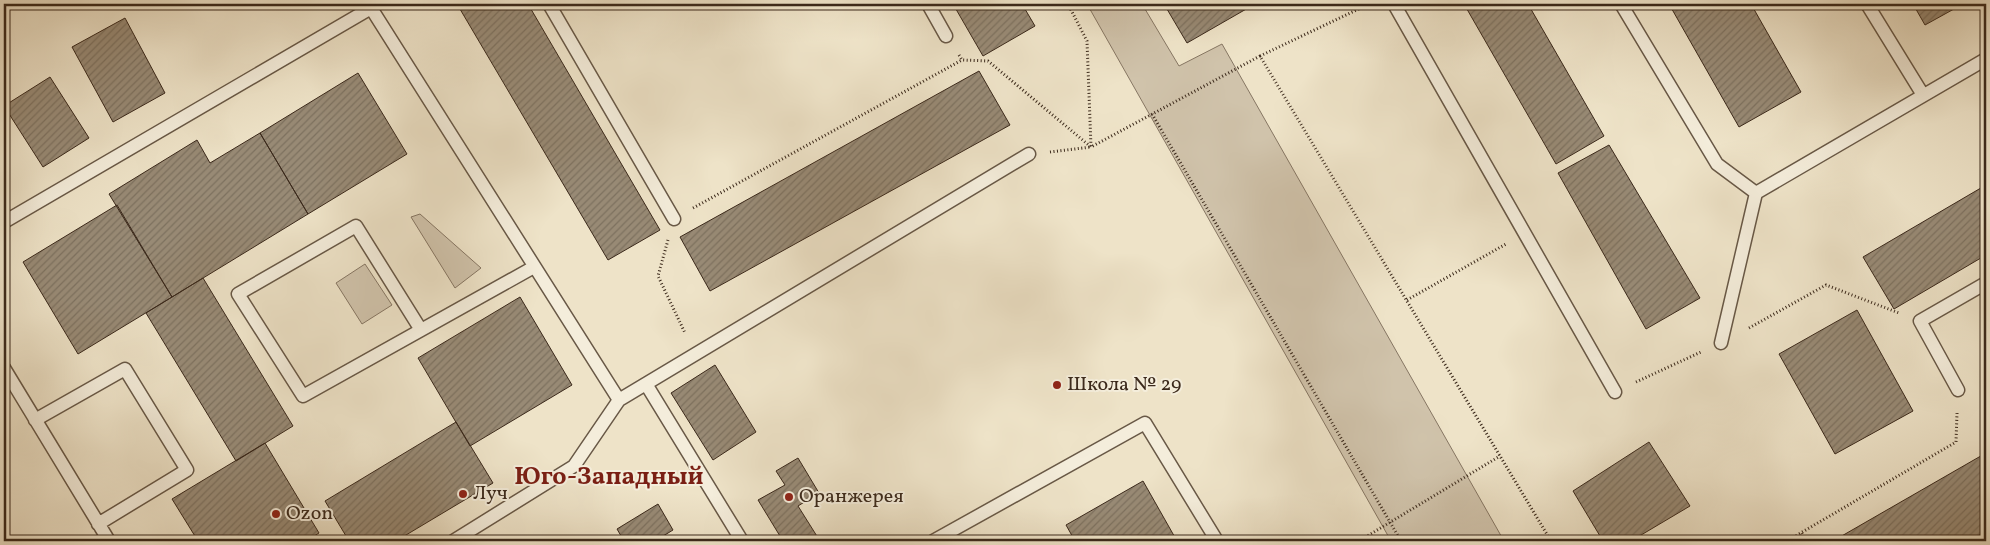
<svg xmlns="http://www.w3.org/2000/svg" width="1990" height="545" viewBox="0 0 1990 545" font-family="Vollkorn,serif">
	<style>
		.green { fill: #d0c3ab; stroke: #867663 }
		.building { fill: url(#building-hatch); stroke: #3b291b }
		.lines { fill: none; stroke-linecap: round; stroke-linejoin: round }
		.service-casing { stroke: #685846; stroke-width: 15 }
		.path { stroke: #3b291b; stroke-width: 3; stroke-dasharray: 1 2.5; stroke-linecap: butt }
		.service { stroke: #f4eddb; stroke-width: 12 }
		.poi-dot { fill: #8f2418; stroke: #f4eddb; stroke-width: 2 }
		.labels { text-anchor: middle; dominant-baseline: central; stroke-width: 4; stroke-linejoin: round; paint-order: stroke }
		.poi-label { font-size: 20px; fill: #3b291b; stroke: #f4eddb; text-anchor: start }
		.district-label { font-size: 25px; font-weight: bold; fill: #7a1f14; stroke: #f4eddb }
	</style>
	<defs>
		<pattern id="building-hatch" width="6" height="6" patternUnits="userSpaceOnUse" patternTransform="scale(1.25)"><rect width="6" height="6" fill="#988a75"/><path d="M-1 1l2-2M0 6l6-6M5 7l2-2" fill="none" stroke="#7d715f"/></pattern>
	</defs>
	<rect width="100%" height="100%" fill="#eee3c8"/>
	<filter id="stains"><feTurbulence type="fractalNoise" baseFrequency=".004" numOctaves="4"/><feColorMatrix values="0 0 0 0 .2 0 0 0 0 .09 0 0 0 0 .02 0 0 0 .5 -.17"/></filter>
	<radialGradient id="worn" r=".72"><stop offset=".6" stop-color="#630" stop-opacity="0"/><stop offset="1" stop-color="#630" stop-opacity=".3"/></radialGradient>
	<path class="green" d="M1087,4H1142L1179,66L1222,44L1504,541H1391Z
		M420,214L481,268L455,288L411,217Z
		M365,264L392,305L362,324L336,283Z"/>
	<path class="building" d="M457,4H528L660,230L608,260Z
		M953,4H1022L1035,26L983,56Z
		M1164,4H1255L1187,43Z
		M1464,4H1528L1604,136L1556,164Z
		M1669,4H1751L1801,92L1739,127Z
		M1913,4H1963L1925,25Z
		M125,18L165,93L113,122L72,47Z
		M979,71L1010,125L710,291L680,237Z
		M358,73L407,154L308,214L260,133Z
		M50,77L89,138L43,167L4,106Z
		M260,133L308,214L172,297L109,194L197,140L210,163Z
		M1609,145L1700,298L1646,329L1558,173Z
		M1986,185V255L1894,309L1863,257Z
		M117,205L172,297L78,354L23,262Z
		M203,278L293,426L236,461L146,313Z
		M520,297L572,385L470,446L418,358Z
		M1857,310L1913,411L1835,454L1779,354Z
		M715,365L756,432L713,460L671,393Z
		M456,422L493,483L396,541H349L325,501Z
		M1649,442L1690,506L1631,541H1603L1573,491Z
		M265,443L319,533L306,541H198L172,499Z
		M1986,453V531L1969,541H1833Z
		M798,458L819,493L798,506L820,541H783L758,500L785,485L776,471Z
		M1143,481L1177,541H1075L1066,525Z
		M658,504L673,530L655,541H624L617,529Z"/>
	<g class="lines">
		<g class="service-casing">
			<path id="service" d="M549,4L674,219
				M928,4L946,36
				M1394,4L1615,392
				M1621,4L1717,164L1756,193L1986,59
				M1867,4L1923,95
				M4,222L371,8L619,400L574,466L453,541
				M421,330L356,226L238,294L303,396L534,267
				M1721,343L1756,193
				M4,368L109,541
				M646,384L742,541
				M1958,390L1920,321L1986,283
				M619,400L1029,154
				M35,420L125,369L187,470L98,524
				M933,541L1145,423L1217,541"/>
		</g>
		<path class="path" d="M959,55L962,60L988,61L1091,147L1260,56L1551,541
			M1260,56L1369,4
			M1152,114L1401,541
			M1050,152L1091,147L1087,41L1068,4
			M693,208L962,60
			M668,240L658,276L685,333
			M1407,300L1506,244
			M1749,328L1826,285L1899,313
			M1636,382L1701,352
			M1802,533L1806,541
			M1359,541L1500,456
			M1787,541L1956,442L1957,413"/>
		<use href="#service" class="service"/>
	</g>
	<g class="poi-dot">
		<circle cx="1057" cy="385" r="5"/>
		<circle cx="463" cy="494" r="5"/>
		<circle cx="789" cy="497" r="5"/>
		<circle cx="276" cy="514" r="5"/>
	</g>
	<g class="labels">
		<g class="poi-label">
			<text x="1067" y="385">Школа № 29</text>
			<text x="473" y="494">Луч</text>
			<text x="799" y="497">Оранжерея</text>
			<text x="286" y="514">Ozon</text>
		</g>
		<g class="district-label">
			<text x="609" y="477">Юго-Западный</text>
		</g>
	</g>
	<rect width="1990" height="545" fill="none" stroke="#eee3c8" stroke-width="20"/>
	<rect x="5" y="5" width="1980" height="535" fill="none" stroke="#3b291b" stroke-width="2.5"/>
	<rect x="10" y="10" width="1970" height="525" fill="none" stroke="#3b291b"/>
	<rect width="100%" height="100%" filter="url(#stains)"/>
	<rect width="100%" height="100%" fill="url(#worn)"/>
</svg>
